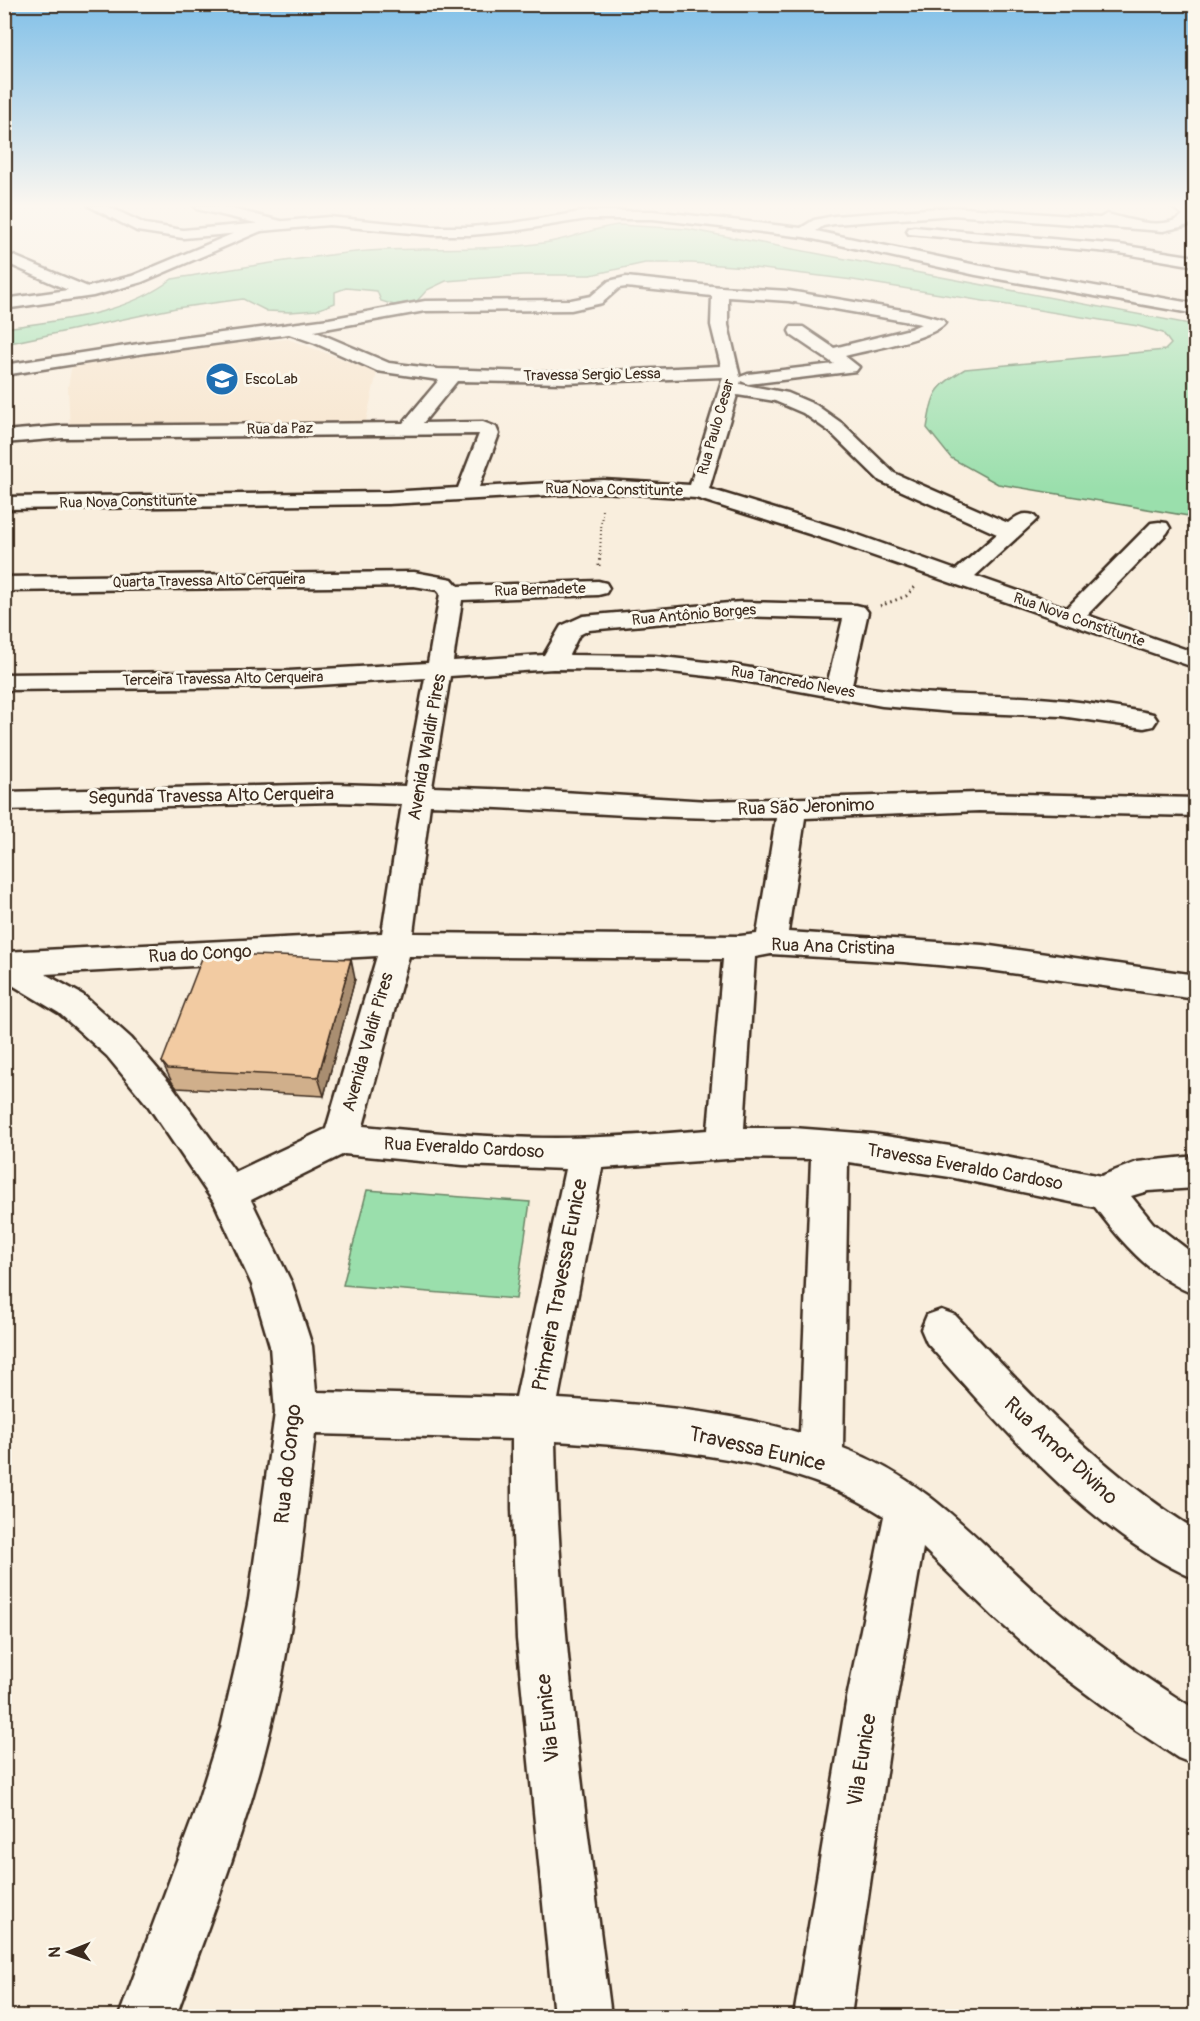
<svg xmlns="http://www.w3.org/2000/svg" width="1200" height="2021" viewBox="0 0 1200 2021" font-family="Pangolin,sans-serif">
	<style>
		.built { fill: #f7e4cb }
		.green { fill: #9adfac; stroke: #6a8465; stroke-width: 1.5 }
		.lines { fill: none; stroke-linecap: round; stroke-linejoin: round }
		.minor-casing { stroke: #3b2a1e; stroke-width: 5 }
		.secondary-casing { stroke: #3b2a1e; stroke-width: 5 }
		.path-far1 { stroke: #3b2a1e; stroke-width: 2; stroke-dasharray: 1 3; stroke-linecap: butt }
		.path { stroke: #3b2a1e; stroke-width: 3; stroke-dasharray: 1.5 4; stroke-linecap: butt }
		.minor { fill: #fbf7ec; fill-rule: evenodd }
		.secondary { fill: #fbf7ec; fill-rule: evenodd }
		.wall { fill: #d0af8b; stroke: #3b2a1e; stroke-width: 1.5 }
		.shaded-wall { fill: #a98e71; stroke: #3b2a1e; stroke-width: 1.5 }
		.building { fill: #f2cba2; stroke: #3b2a1e; stroke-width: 1.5 }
		.labels { text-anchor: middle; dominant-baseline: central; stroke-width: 6; stroke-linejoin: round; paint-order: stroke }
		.far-street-label { font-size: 15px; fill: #3b2a1e; stroke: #fbf7ec }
		.far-poi-label { font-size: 15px; fill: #3b2a1e; stroke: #fbf7ec; text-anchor: start }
		.street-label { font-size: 18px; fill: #3b2a1e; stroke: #fbf7ec }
		.near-street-label { font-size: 21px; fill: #3b2a1e; stroke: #fbf7ec }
	</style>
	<rect width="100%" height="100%" fill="#f9eedd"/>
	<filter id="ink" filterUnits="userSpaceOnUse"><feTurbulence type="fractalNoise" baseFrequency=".0167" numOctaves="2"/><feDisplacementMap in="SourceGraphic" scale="12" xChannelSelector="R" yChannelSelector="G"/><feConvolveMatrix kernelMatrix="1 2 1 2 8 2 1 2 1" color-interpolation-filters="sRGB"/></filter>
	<g filter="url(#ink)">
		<path class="built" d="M288,339L377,372L366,421L159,429H70L68,387L72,364L172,347Z"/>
		<path class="green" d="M618,225L687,229L1195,325V517L998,484L951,458L927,428C933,393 934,387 965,369L1165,350L1171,344L1163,333L1138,326L853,280L746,267L692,263H645L591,275H523L446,281L427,290L417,301L394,305L381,301L377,291L346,288L335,292V303L317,310L290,312L267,311L243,299L176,308L5,344V328C61,320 125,315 172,279C233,269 295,258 356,252C418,246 481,252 543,243C569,240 592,228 618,225Z
			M367,1190L530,1202L516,1299L343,1285Z"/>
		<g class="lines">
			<g class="minor-casing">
				<path id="minor" d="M195,206H220L281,221L283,224L276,228L197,209Z
					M256,224L261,225L263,228L261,231L142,282L93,296L4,309V299L68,290L4,262V252L88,287L132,276Z
					M914,227L1120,245L1196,257V266L1120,253L909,234L907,231L909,228Z
					M626,277L721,287L789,291L908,311L943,320L945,323C933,339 867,350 845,356L859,367L856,371L748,384L741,381L740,384L788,393L816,405L843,424L894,473L1008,523C1017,516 1022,512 1033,515L1037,519L1033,523L975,576L1067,608L1151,523L1159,522L1167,523L1170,528L1167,533L1087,615L1196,653V668L828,540L696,498L603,492L388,504L4,509V497L388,492L458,488L479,434L63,438L4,443V431L63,426L403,423L439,380L377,371L315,343L289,334L145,353L4,375V365L145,343L329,319L425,301L571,300L591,296L609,281ZM626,287L712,296L711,325L721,366L564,373L438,369L389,363L314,331L425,311L571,310L602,303L619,288ZM728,297L789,301L921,324L910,329L834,348L803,327H791L789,331L791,335L834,364L748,374L740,377L728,325ZM723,377L690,485L603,480L479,487L499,434L496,427L483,422L423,423L457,381L564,383ZM737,395L775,401L803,413L830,432L880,481L997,534L956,570L844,530L709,489Z
					M414,572L452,579L458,586L598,581L606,583L609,588L606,593L598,595L462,600L453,661L544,655L561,626L583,616L741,602L856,605L864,607L868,612L852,685C923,698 992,693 1062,700C1090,703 1117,708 1144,712L1153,714L1157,720L1153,726L1144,728L1061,716L953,712L882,706L733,679L654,670L553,669L450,676L432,787L546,791L708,801L979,793L1196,798V816L979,811L805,818L788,932L983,945L1196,975V999L983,969L904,962L771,954L755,957L744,1128H793L872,1134L950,1146L1101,1176L1137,1162L1196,1156V1188L1148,1191L1131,1196L1153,1223L1196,1256V1295C1152,1278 1122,1243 1095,1207L950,1177L848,1162L843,1448C931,1482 973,1537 1041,1597C1089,1639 1142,1676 1196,1710V1765L1178,1758L1134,1729L1049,1666L995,1618L923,1548L896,1703L851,2016H794L846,1703L884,1516C794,1456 660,1448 555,1441C559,1634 587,1825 611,2016H554L517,1639L512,1508V1439L315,1434C304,1533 294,1630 271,1727C248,1825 210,1921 176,2016H119L192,1820L221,1728L236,1664L249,1599L275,1413L270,1346L252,1285L215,1204L149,1107L107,1056L59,1013L4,980V952L382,933L402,804L335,802L4,810V792L335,784L405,786L425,678L289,687L4,690V674L289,671L428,663L440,594L437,590L414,586L4,591V577ZM741,616L843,619L828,681L733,665L654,656L569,655L579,635L589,630ZM430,805C545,809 661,820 776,818L757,934L740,936L413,933ZM377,956L326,1129L235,1172L173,1087L131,1038L83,995L45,974ZM409,956L723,959L708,1130C657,1134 607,1138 556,1138C491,1138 427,1132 363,1126ZM344,1154L463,1165L565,1169L516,1397L316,1392L312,1346L292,1284L251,1200ZM741,1158L811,1159L800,1433C723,1410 638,1404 558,1399L602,1168Z
					M941,1310L955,1315C1029,1394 1103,1473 1196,1530V1579C1095,1537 998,1423 927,1343L921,1329L927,1315Z"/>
			</g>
			<g class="secondary-casing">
				<path id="secondary" d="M89,206H107L145,224L183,230L329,217L432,227H470L513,223L587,211H653L801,228L814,220L834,216L953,207L1100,218L1107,214C1128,219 1164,232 1183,215L1171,206H1189L1196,214L1195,219L1189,225L1163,231L953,215L834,224L823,226L816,231L976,265L1196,304V314L976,275L804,237L653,219H587L513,231L470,235H432L329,225L183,238L137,231Z"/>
			</g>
			<path class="path-far1" d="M600,555L602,508"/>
			<path class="path" d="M599,566L600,554
				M880,606L906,596L915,587"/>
			<use href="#minor" class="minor"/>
			<use href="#secondary" class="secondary"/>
		</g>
		<path class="wall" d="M355,979L324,1096L177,1088L172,1082L162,1062Z"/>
		<path class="shaded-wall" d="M351,959L355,979L324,1096L318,1077Z"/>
		<path class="building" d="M204,953L351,959L318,1077L168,1069L162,1062Z"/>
	</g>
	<linearGradient id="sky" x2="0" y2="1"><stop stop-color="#81c0e8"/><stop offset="0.42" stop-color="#fcf7f0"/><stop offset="1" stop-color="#fcf7f0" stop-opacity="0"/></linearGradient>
	<rect width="1200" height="489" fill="url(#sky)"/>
	<defs>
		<g id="university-disc" transform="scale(1.725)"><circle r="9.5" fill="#1f6fb2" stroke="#fbf7ec"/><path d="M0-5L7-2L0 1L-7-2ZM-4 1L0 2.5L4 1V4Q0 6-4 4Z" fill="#fff"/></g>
	</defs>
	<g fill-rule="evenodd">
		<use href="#university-disc" x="222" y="379"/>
	</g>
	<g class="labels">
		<g class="far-street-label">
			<text transform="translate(592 375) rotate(-1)">Travessa Sergio Lessa</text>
			<text transform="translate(716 427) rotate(-74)">Rua Paulo Cesar</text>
			<text transform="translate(280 429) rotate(-1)">Rua da Paz</text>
			<text transform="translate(614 490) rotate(1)">Rua Nova Constitunte</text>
			<text transform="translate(128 502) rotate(-1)">Rua Nova Constitunte</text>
			<text transform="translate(209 581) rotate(-1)">Quarta Travessa Alto Cerqueira</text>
			<text transform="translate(540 590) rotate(-2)">Rua Bernadete</text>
			<text transform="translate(694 615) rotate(-5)">Rua Antônio Borges</text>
			<text transform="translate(1079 620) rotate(19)">Rua Nova Constitunte</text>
			<text transform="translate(223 679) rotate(-1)">Terceira Travessa Alto Cerqueira</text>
			<text transform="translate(793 682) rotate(10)">Rua Tancredo Neves</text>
		</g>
		<g class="far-poi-label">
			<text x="245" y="379">EscoLab</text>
		</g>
		<g class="street-label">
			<text transform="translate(427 747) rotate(-80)">Avenida Waldir Pires</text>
			<text transform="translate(211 796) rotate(-1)">Segunda Travessa Alto Cerqueira</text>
			<text transform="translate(806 807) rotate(-2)">Rua São Jeronimo</text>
			<text transform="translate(833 947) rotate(2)">Rua Ana Cristina</text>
			<text transform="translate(200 954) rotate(-3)">Rua do Congo</text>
			<text transform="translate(368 1042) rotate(-74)">Avenida Valdir Pires</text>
			<text transform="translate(464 1148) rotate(3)">Rua Everaldo Cardoso</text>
			<text transform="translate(965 1167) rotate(10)">Travessa Everaldo Cardoso</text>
		</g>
		<g class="near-street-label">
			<text transform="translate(560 1285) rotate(-79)">Primeira Travessa Eunice</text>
			<text transform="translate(757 1449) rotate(13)">Travessa Eunice</text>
			<text transform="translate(1061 1451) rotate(43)">Rua Amor Divino</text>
			<text transform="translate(288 1464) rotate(-84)">Rua do Congo</text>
			<text transform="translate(548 1718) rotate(-96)">Via Eunice</text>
			<text transform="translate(862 1760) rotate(-81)">Vila Eunice</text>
		</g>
	</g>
	<rect width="1200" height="2021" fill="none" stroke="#fbf7ec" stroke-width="24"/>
	<rect x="12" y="12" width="1176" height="1997" fill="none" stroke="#3b2a1e" stroke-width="2" filter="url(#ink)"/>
	<g transform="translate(69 1952) rotate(269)" stroke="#fbf7ec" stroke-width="4.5" paint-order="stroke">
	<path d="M0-4.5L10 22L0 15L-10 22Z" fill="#3b2a1e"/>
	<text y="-9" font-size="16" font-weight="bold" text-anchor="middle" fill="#3b2a1e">N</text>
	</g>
</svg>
